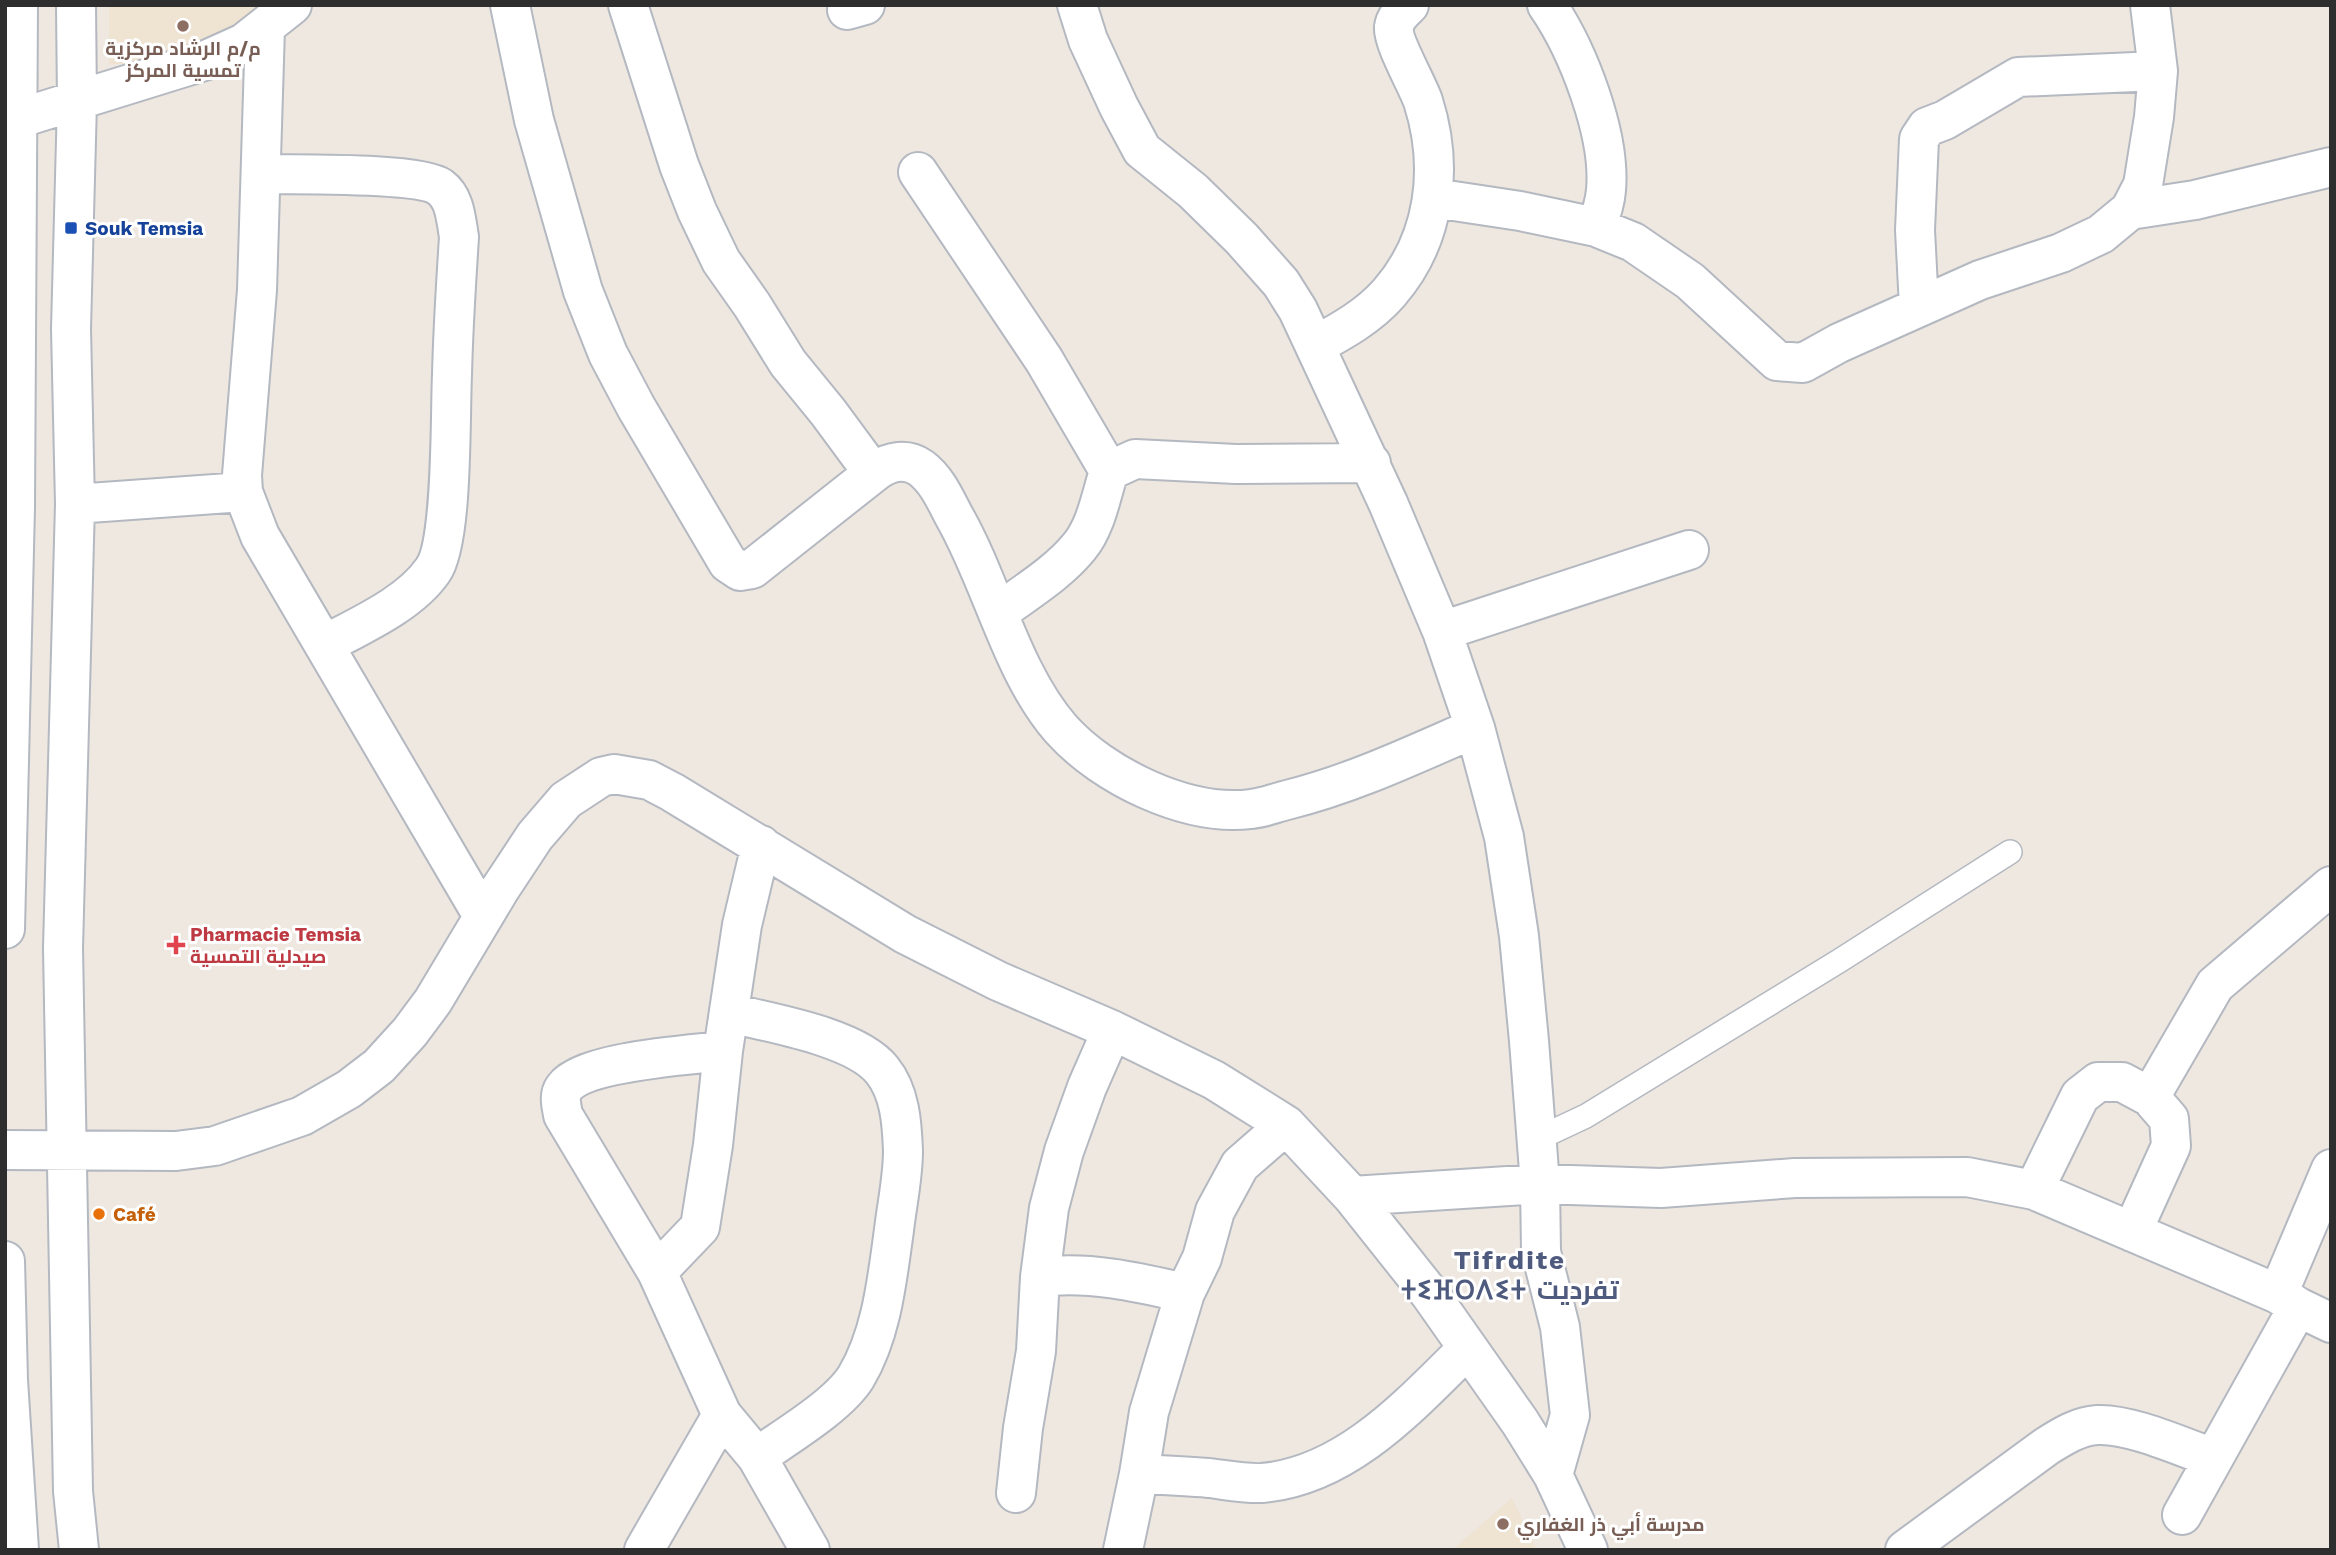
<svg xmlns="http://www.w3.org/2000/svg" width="2336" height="1555" viewBox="0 0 2336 1555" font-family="'Work Sans',Cairo,'Noto Sans Tifinagh',sans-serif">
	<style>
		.education { fill: #efe3d2 }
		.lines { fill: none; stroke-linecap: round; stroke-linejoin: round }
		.lane-casing { stroke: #b4b8c0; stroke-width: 26 }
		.street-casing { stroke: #b4b8c0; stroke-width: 42 }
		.secondary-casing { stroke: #b4b8c0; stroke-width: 42 }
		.lane { stroke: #fff; stroke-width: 23 }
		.street { stroke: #fff; stroke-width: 38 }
		.secondary { stroke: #fff; stroke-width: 38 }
		.education-dot { fill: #8d6e63; stroke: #fff; stroke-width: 2.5 }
		.transit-dot { fill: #1a4fb4; stroke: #fff; stroke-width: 2.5 }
		.health-dot { fill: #e0444e; stroke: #fff; stroke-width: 2.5 }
		.food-dot { fill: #e8710a; stroke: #fff; stroke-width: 2.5 }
		.labels { text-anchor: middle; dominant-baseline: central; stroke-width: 6; stroke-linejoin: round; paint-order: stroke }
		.education-label { font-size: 19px; font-weight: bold; fill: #785e54; stroke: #fff }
		.transit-label { font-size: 19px; font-weight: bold; fill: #164399; stroke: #fff; text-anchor: start }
		.health-label { font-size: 19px; font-weight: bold; fill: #be3a42; stroke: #fff; text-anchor: start }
		.food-label { font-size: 19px; font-weight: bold; fill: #c56008; stroke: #fff; text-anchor: start }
		.district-label { font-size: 26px; font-weight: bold; letter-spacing: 2px; fill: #4e5a7e; stroke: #fff }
	</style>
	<rect width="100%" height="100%" fill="#eee8e1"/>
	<path class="education" d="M109,5H284L173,63L109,64Z
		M1512,1498L1537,1550H1452Z"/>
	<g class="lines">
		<g class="lane-casing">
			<path id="lane" d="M1537,1139L1586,1116L1839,961L2010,852"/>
		</g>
		<g class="street-casing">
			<path id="street" d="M76,5L77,102L71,329L75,504L63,948L73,1491L79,1550
				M510,5L534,120L583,291L608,354L636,407L728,563L740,571L752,569L876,471C890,461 907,458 921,468C937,480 945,499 954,516C992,582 1011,672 1061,729C1103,776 1187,817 1251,809C1263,808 1275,803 1287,800C1352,784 1413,755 1475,728
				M628,5L679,165L697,211L721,261L752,305L788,363L828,412L873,473
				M1077,5L1088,40L1119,107L1142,150L1193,191L1242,239L1281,283L1298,310L1388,503L1442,631L1475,728L1504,837L1519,936L1529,1041L1540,1184L1541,1252L1560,1327L1570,1415L1553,1475
				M1547,5C1578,50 1611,135 1606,190C1605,203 1601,215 1596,227
				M847,10L865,5
				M265,28L257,290L242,475L243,492L260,536L483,916
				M17,119L204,61L244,43L292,5
				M918,172L1044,360L1109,471
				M261,174C294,175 418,172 440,187C455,198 456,219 459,237C456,283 453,329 452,375C450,415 453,542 433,570C410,604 359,626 324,645
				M1434,198L1520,211L1596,227L1633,242L1690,281L1777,361L1803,363L1839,343L1980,280L2061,253L2101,234L2130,210L2143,185L2154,117L2158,71L2150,5
				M2130,210L2195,200L2331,167
				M1919,307L1915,230L1919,139L1927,127L1945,120L2018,77L2158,71
				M1316,345C1342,331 1369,316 1389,293C1436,239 1444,167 1423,101C1417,84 1392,41 1394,27C1395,18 1403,11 1409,5
				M75,504L243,492
				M998,613C1024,593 1057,574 1079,547C1096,527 1101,496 1109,471L1135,459L1236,464L1371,463
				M1442,631L1689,550
				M2150,1097L2215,985L2331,886
				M5,1150L176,1151L215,1146L302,1116L349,1089L379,1066L410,1032L433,1001L500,889L535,836L566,800L601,777L614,774L649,780L672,792L905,934L998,981L1112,1030L1214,1080L1286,1125L1352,1196L1430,1294L1520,1422L1553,1475L1588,1550
				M2034,1190L2080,1096L2098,1082H2122L2150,1097L2169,1119L2171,1146L2132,1232
				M1352,1196L1540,1184L1661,1188L1795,1178L1967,1177L2034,1190L2278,1294L2298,1307L2331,1323
				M657,1272L563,1115C562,1107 558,1096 564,1088C583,1061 690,1055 723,1051
				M1040,1277C1090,1271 1137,1282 1185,1293
				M2278,1294L2331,1169
				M722,1415L657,1272L700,1227L713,1145L723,1051L742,925L761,845
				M757,1457L810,1550
				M1139,1474C1162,1475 1186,1476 1209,1478C1226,1480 1245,1484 1262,1483C1347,1476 1411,1404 1468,1348
				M1016,1493L1023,1428L1036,1351L1040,1277L1049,1208L1064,1151L1087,1087L1112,1030
				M2182,1515L2298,1307
				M644,1550L722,1415L757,1457C785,1437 838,1406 856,1377C882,1333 887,1280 894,1230C897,1204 903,1177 903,1151C902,1123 900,1092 882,1070C856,1037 771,1023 730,1013
				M1123,1550L1139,1474L1149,1412L1185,1293L1202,1258L1215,1211L1240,1165L1286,1125
				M1905,1550L2047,1446C2063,1436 2079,1426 2097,1425C2129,1423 2182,1447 2213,1458"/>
		</g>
		<g class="secondary-casing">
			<path id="secondary" d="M5,929L15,507L18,5
				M5,1261L8,1380L19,1550"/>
		</g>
		<use href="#lane" class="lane"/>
		<use href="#street" class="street"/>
		<use href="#secondary" class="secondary"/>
	</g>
	<g class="education-dot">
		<circle cx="183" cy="26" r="7"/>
		<circle cx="1503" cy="1524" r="7"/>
	</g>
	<rect class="transit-dot" x="64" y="221" width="14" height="14" rx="3.5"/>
	<path class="health-dot" d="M172.5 934.5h7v7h7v7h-7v7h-7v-7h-7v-7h7z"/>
	<circle class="food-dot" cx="99" cy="1214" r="7"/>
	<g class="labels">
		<g class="education-label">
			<text x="183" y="48">م/م الرشاد مركزية<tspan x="183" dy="22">تمسية المركز</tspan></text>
			<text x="1517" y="1524" text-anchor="start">مدرسة أبي ذر الغفاري</text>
		</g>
		<g class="transit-label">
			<text x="85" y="228">Souk Temsia</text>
		</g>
		<g class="health-label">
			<text x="190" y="934">Pharmacie Temsia<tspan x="190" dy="22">صيدلية التمسية</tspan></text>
		</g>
		<g class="food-label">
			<text x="113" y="1214">Café</text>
		</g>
		<g class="district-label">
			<text x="1510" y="1260">Tifrdite<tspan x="1510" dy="30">ⵜⵉⴼⵔⴷⵉⵜ تفرديت</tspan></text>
		</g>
	</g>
	<rect width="2336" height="1555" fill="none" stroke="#2e2e2e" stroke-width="14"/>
</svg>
